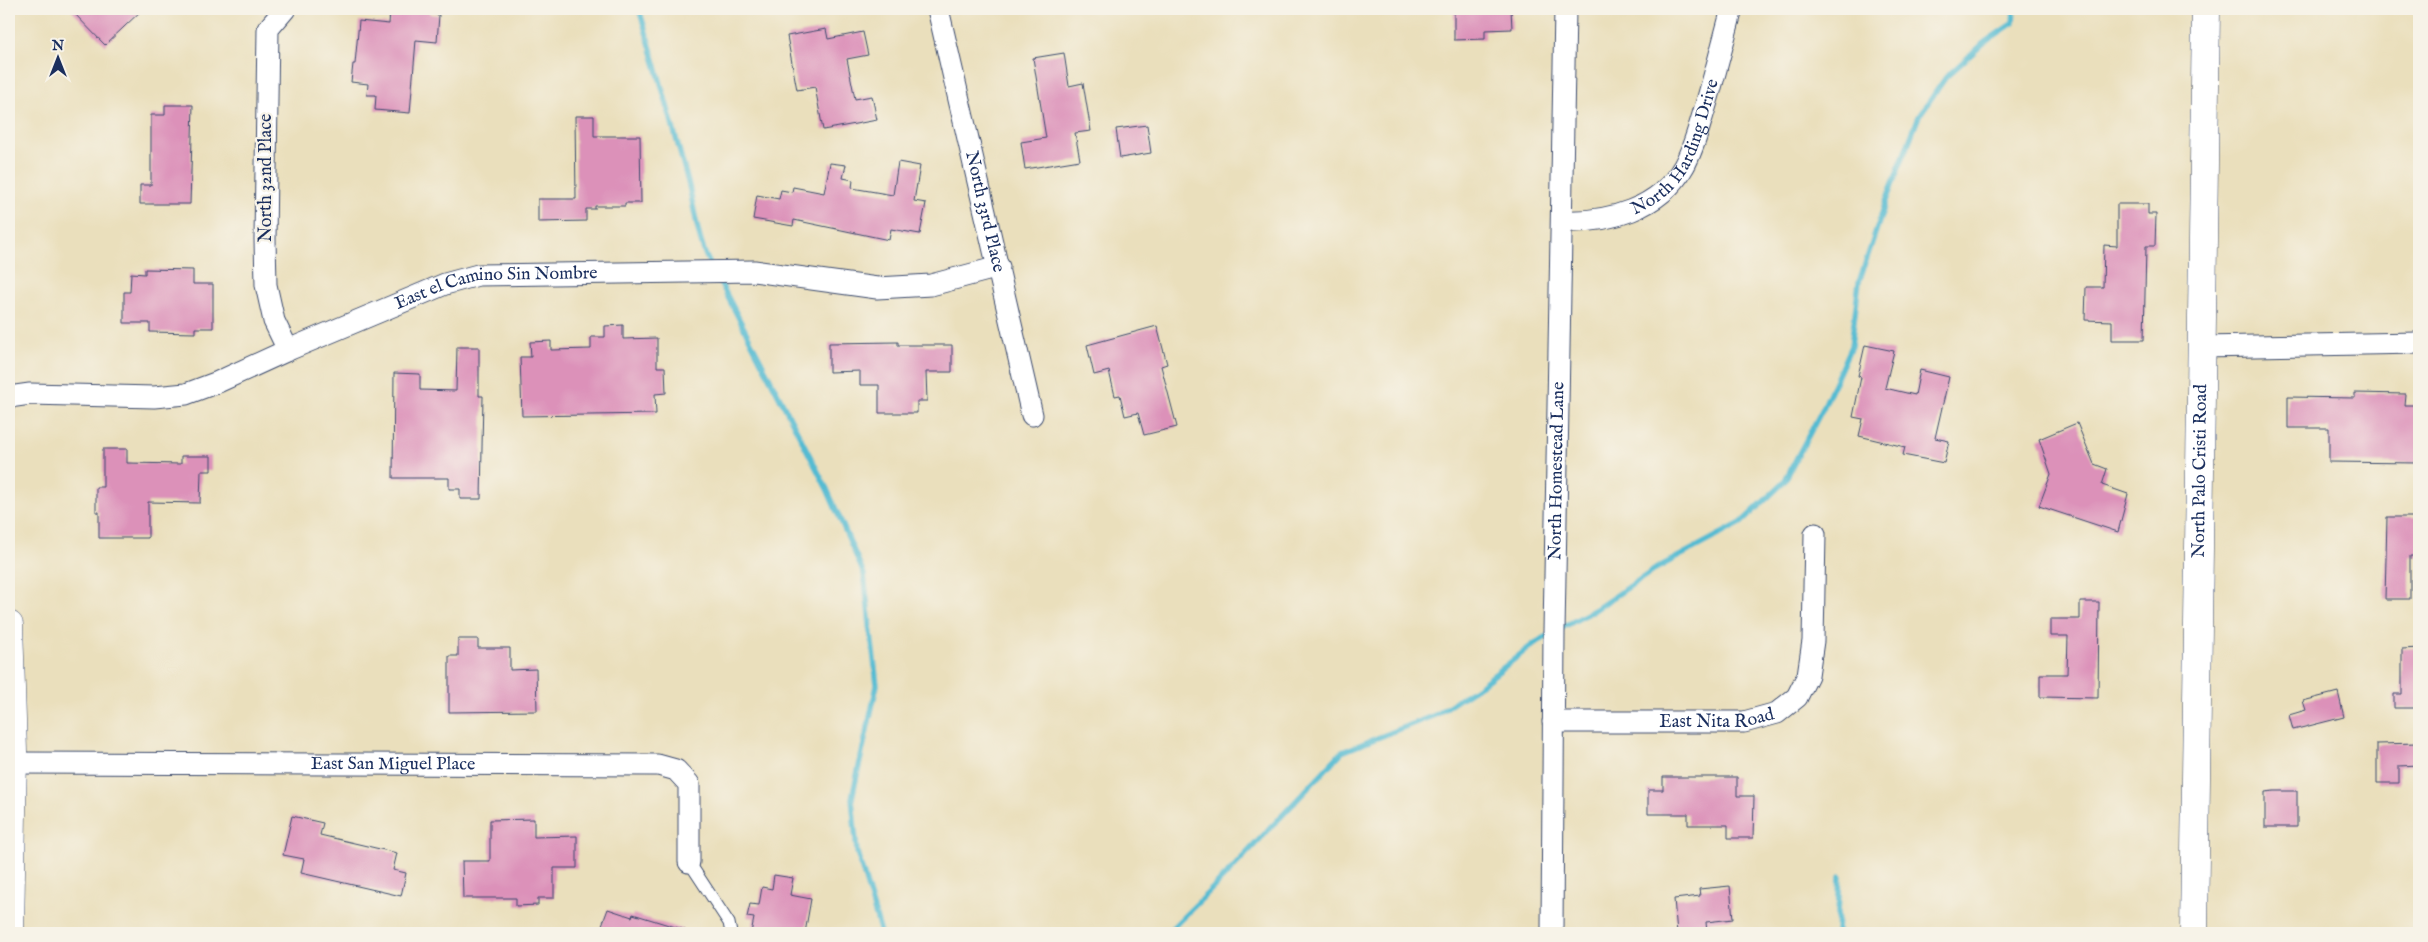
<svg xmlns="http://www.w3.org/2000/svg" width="2428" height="942" viewBox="0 0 2428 942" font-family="'IM FELL English',serif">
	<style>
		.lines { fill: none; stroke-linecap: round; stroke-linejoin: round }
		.stream { stroke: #55bbd2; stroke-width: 5.5 }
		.building { fill: #dc91b9 }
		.lane-casing { stroke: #3a496c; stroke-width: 13 }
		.street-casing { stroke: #3a496c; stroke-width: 23 }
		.secondary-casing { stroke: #3a496c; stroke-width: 29 }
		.lane { stroke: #fff; stroke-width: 11 }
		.street { stroke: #fff; stroke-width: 21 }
		.secondary { stroke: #fff; stroke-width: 28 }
		.labels { text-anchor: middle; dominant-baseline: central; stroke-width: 4.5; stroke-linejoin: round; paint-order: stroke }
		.street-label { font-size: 18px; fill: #1b2f5e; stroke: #f7f3e8 }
	</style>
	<rect width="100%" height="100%" fill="#f7f3e8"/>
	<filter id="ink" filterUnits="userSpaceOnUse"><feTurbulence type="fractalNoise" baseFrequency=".02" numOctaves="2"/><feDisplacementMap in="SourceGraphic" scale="10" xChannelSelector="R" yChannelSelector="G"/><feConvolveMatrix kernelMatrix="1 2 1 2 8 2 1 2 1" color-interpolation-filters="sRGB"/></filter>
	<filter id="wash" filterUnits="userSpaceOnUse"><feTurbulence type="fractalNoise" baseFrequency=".0096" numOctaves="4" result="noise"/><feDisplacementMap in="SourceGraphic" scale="20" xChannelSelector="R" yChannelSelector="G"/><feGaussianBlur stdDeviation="1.12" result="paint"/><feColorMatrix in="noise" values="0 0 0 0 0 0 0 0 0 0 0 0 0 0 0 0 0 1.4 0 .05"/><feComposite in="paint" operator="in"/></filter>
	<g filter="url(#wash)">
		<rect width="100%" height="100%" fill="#eadfbc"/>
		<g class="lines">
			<path class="stream" d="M639,9C657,67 673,126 689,186C695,211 698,244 711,266
				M717,276L827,489L864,574L877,685L852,798L857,852L881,933
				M1558,630L1596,609L1657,568L1741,523L1784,482L1823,408L1851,346L1859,282L1886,201L1919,116L1946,77L1985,42L2013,23L2014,9
				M1167,933L1226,875L1342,752L1435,715L1481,685L1535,643L1550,635
				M1837,933L1840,876"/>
		</g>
		<g id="blocks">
			<path class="building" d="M70,9H143L105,45Z
				M390,9L430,11V14L439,15L437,42L416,40L410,113L375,110L376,95H367L368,84L351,82L353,64H355L359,21L389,24Z
				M1454,9H1511L1512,29L1485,30V39L1454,40Z
				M826,29L828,39L863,32L868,55L847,59L855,99L872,96L877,120L823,130L815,87L797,90L787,36Z
				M1064,53L1069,86L1083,83L1091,131L1075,133L1080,160L1025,169L1021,142L1046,138L1033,58Z
				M165,105H193L190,204H140V185H151V115H165Z
				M575,116H594V136H640L641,203H625V206H595V209H586V221L538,222V199H576Z
				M1147,125L1151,153L1120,158L1116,129Z
				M898,162L920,166L914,201L926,203L920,234L891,229L889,240L794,220L793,226L753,219L757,195L779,199L781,190L792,192L793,187L824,193L830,163L846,165L843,178L853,180L852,188L893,195Z
				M2117,204H2148V214H2156L2155,246H2146L2144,340H2112V321L2085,320L2086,287H2103L2104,245L2117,246Z
				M145,269L193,270V284H213V328H195V333L150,332V323H124V292H130L131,273L145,274Z
				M623,325V339L657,338V367H665L666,393L655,394L656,414L522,416L520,357H531L530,342L551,341V350L591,349V337H605V326Z
				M1157,326L1167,364L1161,366L1177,427L1144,435L1138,413L1125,416L1120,395L1115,396L1109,371L1094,375L1087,345Z
				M898,342V345H952V372H926L927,401H917V413H879V385H860V371L829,372V343Z
				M1865,345L1894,351L1885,388L1915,395L1920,370L1949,377L1935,438L1949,441L1944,463L1903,455L1905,447L1859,436L1863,419L1853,417L1861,377L1858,376Z
				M457,347H479V396H483L481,499H460V489H449V478H393L394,373L420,374V390L456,391Z
				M2355,393L2406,394L2405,405H2419V463L2329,462V428H2288V397L2355,398Z
				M2077,423L2094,464L2107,469L2102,485L2128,494L2118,532L2039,506L2051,474L2039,439Z
				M103,449H127V463L181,464V456H211V471H201L200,503L148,502V538H99V512H96V487H103Z
				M2387,517H2417L2419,556H2410V599H2385Z
				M2080,602H2099L2098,698L2040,697V674H2067L2068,636H2050V619H2080Z
				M458,639H478V648H510V670L536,669L537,711L449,712V656H458Z
				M2419,648V708H2394V694H2402V649Z
				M2338,692L2344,717L2293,730L2289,715L2306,710L2303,701Z
				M2419,743V765L2399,766V783H2377V744Z
				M1663,777H1737V796H1754L1753,838H1728V825H1688V814H1648V790H1663Z
				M2274,791H2297V827H2265V792Z
				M292,816L323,823L320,835L397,853L393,870L406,873L401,896L301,873L304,859L283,855Z
				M534,819V837L577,836V868H554V898H538V905L516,906V898H463L462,861H490V820Z
				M774,875L793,878L790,895L811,899L805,933H751L754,918L747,917L750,904L759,905L762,887L772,889Z
				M1730,886L1733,919L1706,922L1707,933H1677L1674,899L1700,896L1699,889Z
				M608,909L632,917L633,914L685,930L684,933H599Z"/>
		</g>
	</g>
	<g filter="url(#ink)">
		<use href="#blocks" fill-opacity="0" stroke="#3a496c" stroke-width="1"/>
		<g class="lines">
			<g class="lane-casing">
				<path id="lane" d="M689,862L729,923L731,933"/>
			</g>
			<g class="street-casing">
				<g id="street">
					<path d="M285,9L268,29L265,239L266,285L274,321L288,350"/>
					<path id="s1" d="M938,9L1032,415"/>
					<path id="s2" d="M1562,221C1608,223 1660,209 1684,166C1694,148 1699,127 1705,108C1715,75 1723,42 1732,9"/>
					<path d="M2203,347L2419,343"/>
					<path id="s3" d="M9,397L30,394L154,397L186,394L218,382L288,350L445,284L478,275L754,271L877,288L931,285L999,267"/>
					<path id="s4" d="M1553,722H1744L1777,713L1797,697L1808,675L1813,641L1815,534"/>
					<path id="s5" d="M13,763L658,765L676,770L689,784V862"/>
					<path id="s6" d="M1552,933L1554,632L1565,9"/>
				</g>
			</g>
			<g class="secondary-casing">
				<g id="secondary">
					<path d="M9,625L13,752L10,933"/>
					<path id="s7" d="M2194,933L2206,9"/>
				</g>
			</g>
			<use href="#lane" class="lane"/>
			<use href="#street" class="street"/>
			<use href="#secondary" class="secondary"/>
		</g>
	</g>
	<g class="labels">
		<g class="street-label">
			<text stroke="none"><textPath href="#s2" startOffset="152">North Harding Drive</textPath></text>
			<text transform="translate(266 178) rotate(-90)">North 32nd Place</text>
			<text stroke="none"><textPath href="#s1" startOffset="208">North 33rd Place</textPath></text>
			<text stroke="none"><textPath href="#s3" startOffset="509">East el Camino Sin Nombre</textPath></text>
			<text stroke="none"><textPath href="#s6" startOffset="462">North Homestead Lane</textPath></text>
			<text stroke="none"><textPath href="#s7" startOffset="462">North Palo Cristi Road</textPath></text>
			<text stroke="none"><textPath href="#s4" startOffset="164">East Nita Road</textPath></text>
			<text stroke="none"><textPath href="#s5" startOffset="380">East San Miguel Place</textPath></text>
		</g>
	</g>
	<rect width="2428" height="942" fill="none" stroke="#f7f3e8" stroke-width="30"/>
	<g transform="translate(58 58)" stroke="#f7f3e8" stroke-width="4" paint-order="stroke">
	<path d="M0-4L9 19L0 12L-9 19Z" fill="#1b2f5e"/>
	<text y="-8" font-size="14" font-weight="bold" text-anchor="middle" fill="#1b2f5e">N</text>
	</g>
</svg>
